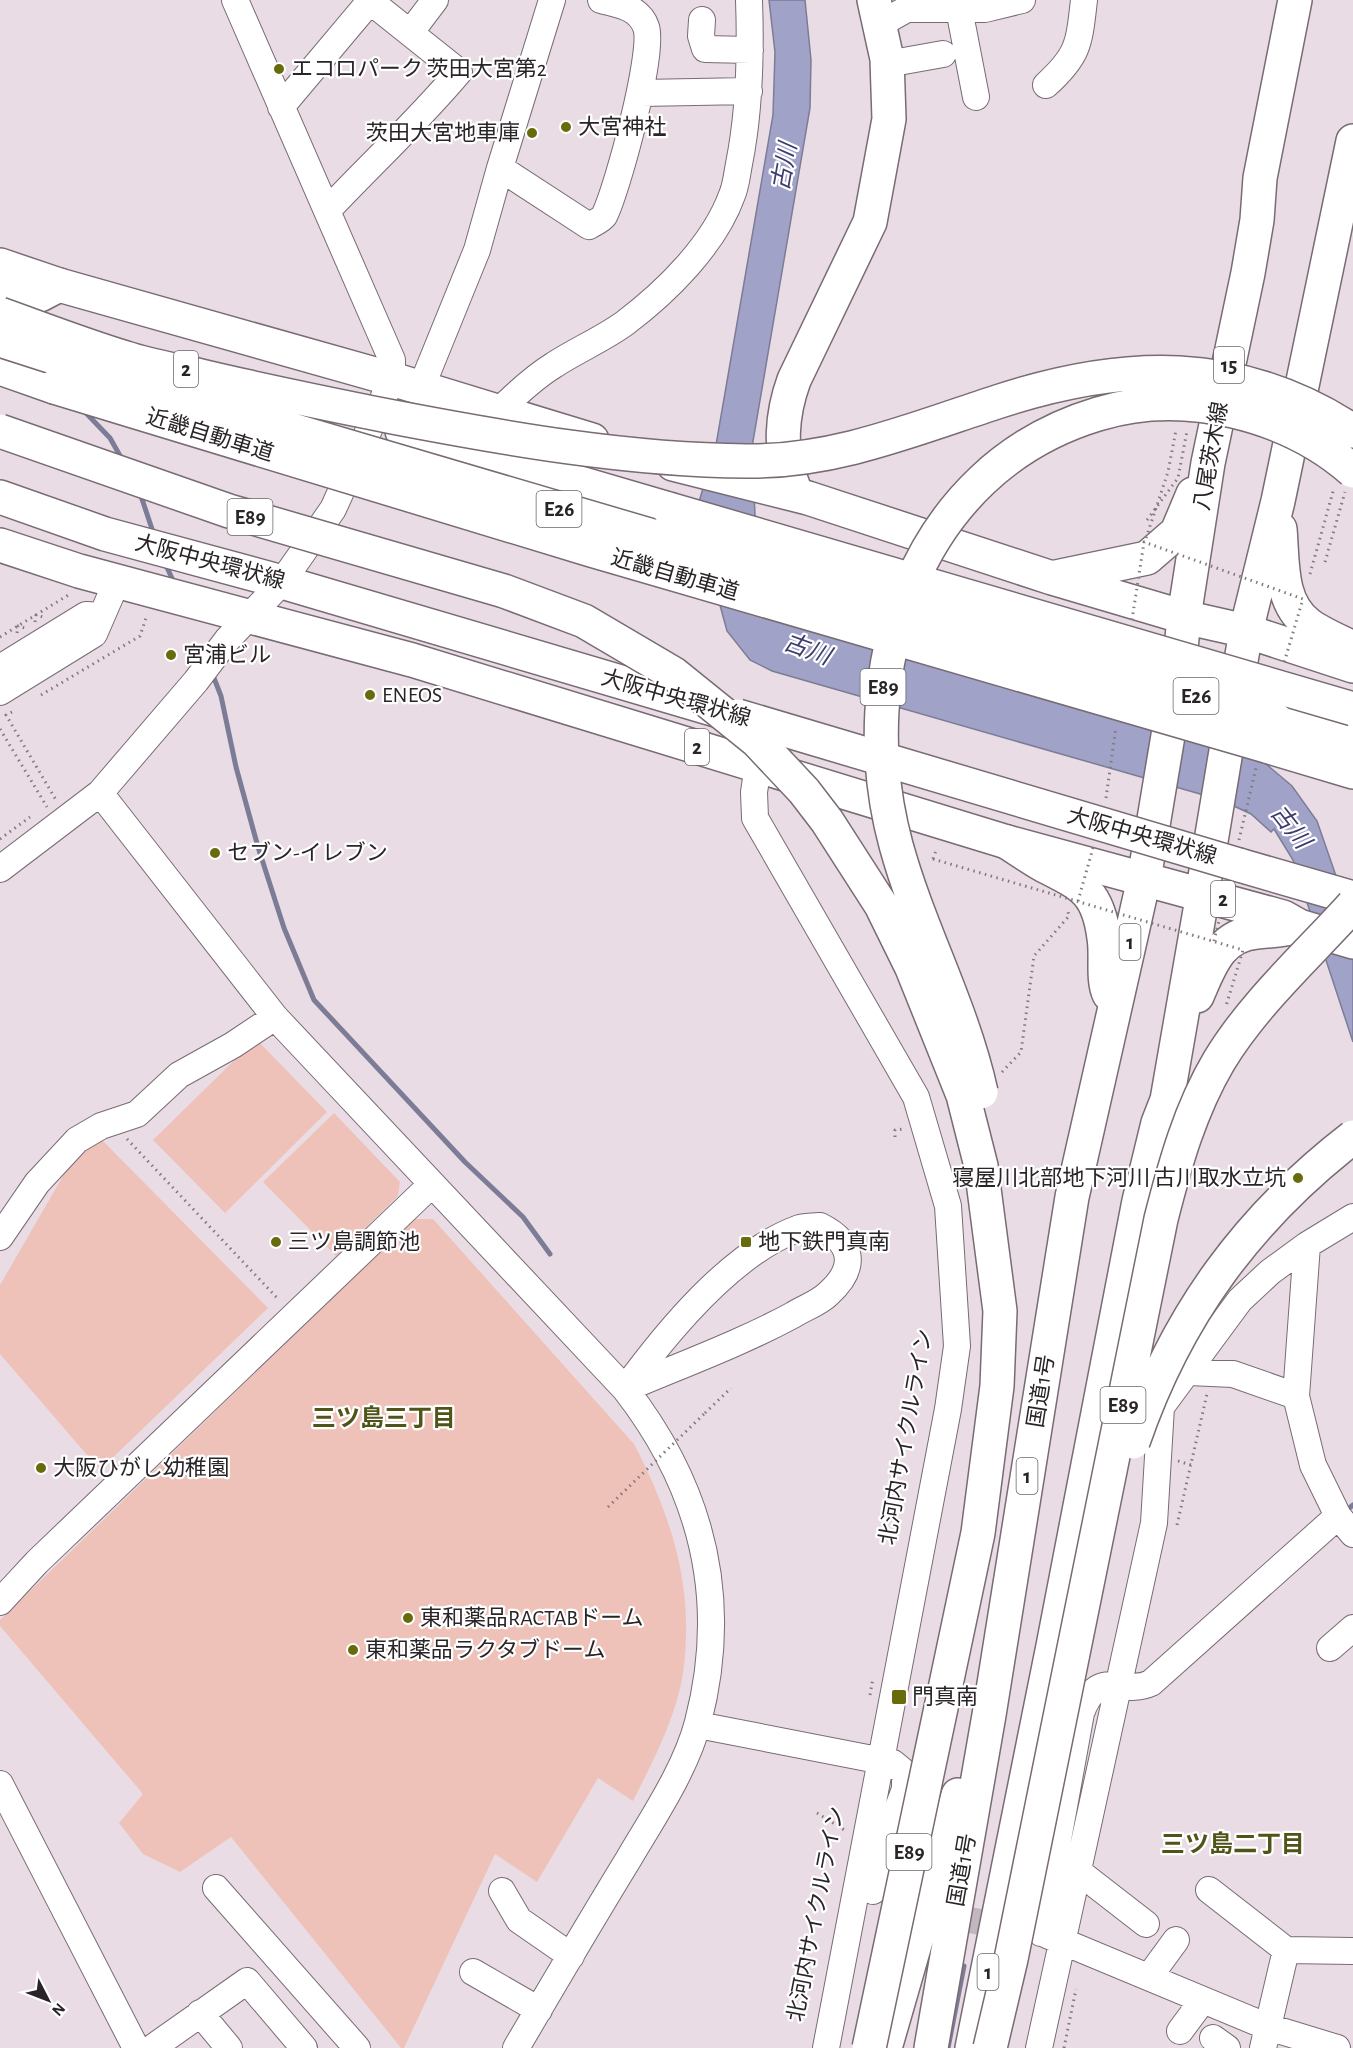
<svg xmlns="http://www.w3.org/2000/svg" width="1353" height="2048" viewBox="0 0 1353 2048" font-family="'Alegreya Sans','Noto Sans JP',sans-serif">
	<style>
		.green { fill: #efc2b9 }
		.water { fill: #a0a2c7; stroke: #7c7c97; stroke-width: 1.5 }
		.lines { fill: none; stroke-linecap: round; stroke-linejoin: round }
		.stream { stroke: #7c7c97; stroke-width: 5 }
		.minor-tunnel { stroke: #c3b7bf; stroke-width: 26; stroke-dasharray: 26 13; stroke-linecap: butt }
		.minor-casing { stroke: #786b74; stroke-width: 28 }
		.major-casing { stroke: #786b74; stroke-width: 36 }
		.highway-casing { stroke: #786b74; stroke-width: 36 }
		.path { stroke: #82797e; stroke-width: 3; stroke-dasharray: 1.5 4.5; stroke-linecap: butt }
		.minor { stroke: #fff; stroke-width: 26 }
		.major { stroke: #fff; stroke-width: 33 }
		.highway { stroke: #fff; stroke-width: 33 }
		.major-bridge-casing { stroke: #786b74; stroke-width: 36; stroke-linecap: butt }
		.highway-bridge-casing { stroke: #786b74; stroke-width: 36; stroke-linecap: butt }
		.path-bridge { stroke: #82797e; stroke-width: 3; stroke-dasharray: 1.5 4.5; stroke-linecap: butt }
		.major-bridge { stroke: #fff; stroke-width: 33 }
		.highway-bridge { stroke: #fff; stroke-width: 33 }
		.poi-dot { fill: #676b0c; stroke: #fff; stroke-width: 2 }
		.labels { text-anchor: middle; dominant-baseline: central; stroke-width: 4.5; stroke-linejoin: round; paint-order: stroke }
		.shield { fill: #fff; stroke: #696668; stroke-width: 1.5 }
		.shield-label { font-size: 21px; font-weight: bold; fill: #292427 }
		.poi-label { font-size: 22px; fill: #292427; stroke: #fff; text-anchor: start }
		.street-label { font-size: 22px; fill: #292427; stroke: #fff }
		.water-label { font-size: 24px; font-style: italic; fill: #3d3c6d; stroke: #fff }
		.neighbourhood-label { font-size: 24px; font-weight: bold; fill: #515419; stroke: #fff }
	</style>
	<rect width="100%" height="100%" fill="#eadce5"/>
	<path class="green" d="M256,1039L327,1112L225,1213L153,1140Z
		M334,1113L400,1182L398,1196L336,1256L263,1182Z
		M100,1138L268,1308L100,1470L0,1354V1285L67,1169Z
		M414,1219H433L634,1444C672,1518 695,1588 683,1673C676,1718 653,1761 633,1801L598,1778L537,1882L495,1854L404,2048H401L231,1837L180,1872L143,1854L119,1823L143,1794L0,1626V1620Z"/>
	<path class="water" d="M769,0H805L811,60L810,108L752,447L755,515L804,623L812,631L1168,731L1244,753L1266,764L1292,786L1317,821L1353,925V1042L1293,860L1274,829L1271,832L1251,814L1221,800L772,671L750,660L727,631L708,561L698,505L716,445L773,115L775,52Z"/>
	<g class="lines">
		<path class="stream" d="M86,413L110,438L123,461
			M140,493L154,535
			M165,563L175,585
			M212,673L221,696L236,767L258,847L284,928L314,1000L465,1162L523,1217L550,1254
			M1348,1509L1353,1505
			M948,2048L964,1966"/>
		<path class="minor-tunnel" d="M883,1903L1015,1929"/>
		<g class="minor-casing">
			<path id="minor" d="M959,9L976,97
				M702,20L701,36L705,49L750,50
				M880,24L907,9H985L1022,0
				M410,33L435,0
				M887,64L943,54
				M1046,85C1079,55 1079,44 1084,0
				M641,93L749,91
				M281,107L371,0
				M500,168L552,0
				M327,211C371,164 418,121 459,72L370,1
				M421,388L477,250L500,168L589,226C594,223 601,220 604,216C617,191 655,51 646,27C639,7 619,5 601,0
				M498,412C515,395 533,378 554,365C577,350 603,339 625,323C666,292 714,245 732,195C736,186 737,174 739,164C750,109 751,55 749,0
				M0,668L86,615L101,616
				M0,692L94,634L117,581
				M758,766L754,792L755,818L916,1097L948,1206L957,1346L948,1409L826,2048
				M100,793L275,1017L625,1389C702,1488 730,1599 698,1722C686,1769 652,1819 628,1860C590,1922 553,1985 516,2048
				M0,869L100,793L196,681L227,640L282,582L333,509L392,379V360L235,0
				M820,1226C854,1243 857,1268 828,1294C819,1303 804,1308 793,1315C739,1344 681,1365 625,1389C666,1333 730,1254 797,1229C803,1226 812,1227 820,1226Z
				M0,1237L37,1183L77,1140L101,1126L137,1114L179,1075L233,1045L275,1017
				M1307,1245L1296,1396L1313,1465L1338,1516L1353,1534
				M1189,1372L1233,1374L1296,1396
				M1161,1407L1240,1300L1270,1272L1307,1245L1353,1217
				M0,1602L37,1562L431,1185
				M1330,1648L1353,1628
				M698,1725L893,1763L905,1773V1789L885,1842L873,1891
				M0,1784L136,2048
				M1079,1872L1146,1924
				M216,1888L357,2048
				M1209,1890L1286,1950
				M502,1891L519,1920L571,1956
				M1041,1933L1081,1713C1099,1665 1120,1697 1151,1683L1338,1516
				M1047,1935L1268,2027L1337,2048
				M473,1972L539,2010
				M1149,1977L1176,1940
				M200,2013L229,2048
				M1180,2031L1203,2000
				M1213,2038L1227,2048
				M152,2048L247,1981L304,2048
				M1039,2048L1154,1523L1161,1407L1155,1383
				M1263,2048L1286,1950L1353,1951"/>
		</g>
		<g class="major-casing">
			<path id="major" d="M0,265L59,285L392,379L592,440
				M402,431L669,509
				M673,464L808,498L1052,578L1184,617L1246,631L1353,666
				M793,485C778,452 782,413 794,380L870,222L889,119L887,59L874,0
				M0,497L105,534L282,582L719,711
				M1280,529C1283,562 1279,602 1308,624C1321,634 1339,641 1353,648
				M0,545L79,571L412,660L1007,842L1283,917L1299,926L1353,942
				M1056,577L1147,558L1177,532L1193,494
				M1239,865L1353,898
				M1146,867L1179,670L1184,617L1208,463L1248,273L1257,220L1260,178L1295,0
				M1204,883L1246,631L1278,501L1353,141"/>
		</g>
		<g class="highway-casing">
			<path id="highway" d="M0,284L40,295L59,285
				M0,368L54,387
				M1275,719L1353,742
				M1266,746L1353,772
				M1007,842C1019,850 1031,858 1043,865C1082,885 1098,891 1104,938C1107,955 1102,979 1109,994
				M1197,996C1210,966 1220,935 1257,932C1272,931 1284,930 1299,926
				M885,2048L958,1795
				M931,2048L989,1715L1072,1197L1144,879
				M972,2048L1053,1646L1139,1201L1158,1123L1167,1100L1203,893"/>
		</g>
		<path class="path" d="M1325,562L1345,492
			M1310,574L1334,488
			M35,622L36,615L43,617
			M17,633L18,626L25,628
			M0,637L70,594
			M41,695L140,636L147,615
			M12,712L6,715L56,800
			M0,729L47,807
			M0,839L30,817
			M933,859L937,848
			M1002,1072L1021,1052L1034,956L1069,916L1068,912
			M895,1137V1130L904,1129
			M127,1139L279,1300
			M705,1413L731,1388
			M1178,1461L1191,1465
			M1177,1525L1207,1394
			M870,1695L873,1678
			M817,1813L846,1831
			M1064,2048L1076,1989"/>
		<use href="#minor" class="minor"/>
		<use href="#major" class="major"/>
		<use href="#highway" class="highway"/>
		<g class="major-bridge-casing">
			<path id="major-bridge" d="M669,509L1353,709
				M738,716L1239,865"/>
		</g>
		<g class="highway-bridge-casing">
			<path id="highway-bridge" d="M0,314C42,329 83,345 126,358C150,366 176,370 201,376C264,391 328,404 393,417C508,439 628,460 747,461C835,462 914,429 997,402C1122,361 1239,356 1353,431
				M0,340L156,390L1275,719
				M54,387L591,550L1266,746
				M0,431L229,511L504,591L584,621L674,674L757,741L804,791L827,821L881,905L912,968L963,1095L981,1166L1000,1311L997,1386L978,1533L869,2048
				M981,1092C962,1006 919,929 896,845C849,672 914,469 1098,414C1183,388 1287,413 1353,471
				M1133,1442C1176,1316 1248,1218 1353,1137
				M990,2048L1011,1959L1161,1219C1175,1164 1190,1110 1219,1061C1254,1003 1308,955 1353,905"/>
		</g>
		<path class="path-bridge" d="M1147,520L1178,478L1187,431
			M1146,538L1168,472L1176,430
			M1132,620L1144,542L1303,599L1284,663
			M1106,798L1116,727
			M1239,840L1256,768
			M933,859L1243,950L1226,1006
			M1078,901L1093,848
			M1214,941L1227,888
			M608,1507L705,1413"/>
		<use href="#major-bridge" class="major-bridge"/>
		<use href="#highway-bridge" class="highway-bridge"/>
	</g>
	<g class="poi-dot">
		<circle cx="279" cy="69" r="6"/>
		<circle cx="566" cy="127" r="6"/>
		<circle cx="532" cy="133" r="6"/>
		<circle cx="171" cy="655" r="6"/>
		<circle cx="370" cy="695" r="6"/>
		<circle cx="215" cy="853" r="6"/>
		<circle cx="1298" cy="1178" r="6"/>
		<circle cx="276" cy="1242" r="6"/>
		<rect x="740" y="1236" width="12" height="12" rx="3"/>
		<circle cx="41" cy="1468" r="6"/>
		<circle cx="408" cy="1618" r="6"/>
		<circle cx="353" cy="1650" r="6"/>
		<rect x="891" y="1689" width="16" height="16" rx="3"/>
	</g>
	<g class="labels">
		<g class="shield">
			<rect x="1214" y="347" width="30" height="36" rx="4.5"/>
			<rect x="174" y="351" width="24" height="36" rx="4.5"/>
			<rect x="536.5" y="491" width="45" height="36" rx="4.5"/>
			<rect x="227.5" y="499" width="45" height="36" rx="4.5"/>
			<rect x="860.5" y="669" width="45" height="36" rx="4.5"/>
			<rect x="1173.5" y="678" width="45" height="36" rx="4.5"/>
			<rect x="685" y="729" width="24" height="36" rx="4.5"/>
			<rect x="1211" y="881" width="24" height="36" rx="4.5"/>
			<rect x="1119.5" y="924" width="21" height="36" rx="4.5"/>
			<rect x="1100.5" y="1387" width="45" height="36" rx="4.5"/>
			<rect x="1016.5" y="1458" width="21" height="36" rx="4.5"/>
			<rect x="886.5" y="1834" width="45" height="36" rx="4.5"/>
			<rect x="977.5" y="1954" width="21" height="36" rx="4.5"/>
		</g>
		<g class="shield-label">
			<text x="1229" y="365">15</text>
			<text x="186" y="369">2</text>
			<text x="559" y="509">E26</text>
			<text x="250" y="517">E89</text>
			<text x="883" y="687">E89</text>
			<text x="1196" y="696">E26</text>
			<text x="697" y="747">2</text>
			<text x="1223" y="899">2</text>
			<text x="1130" y="942">1</text>
			<text x="1123" y="1405">E89</text>
			<text x="1027" y="1476">1</text>
			<text x="909" y="1852">E89</text>
			<text x="988" y="1972">1</text>
		</g>
		<g class="poi-label">
			<text x="291" y="69">エコロパーク 茨田大宮第2</text>
			<text x="578" y="127">大宮神社</text>
			<text x="520" y="133" text-anchor="end">茨田大宮地車庫</text>
			<text x="183" y="655">宮浦ビル</text>
			<text x="382" y="695">ENEOS</text>
			<text x="227" y="853">セブン-イレブン</text>
			<text x="1286" y="1178" text-anchor="end">寝屋川北部地下河川 古川取水立坑</text>
			<text x="288" y="1242">三ツ島調節池</text>
			<text x="758" y="1242">地下鉄門真南</text>
			<text x="53" y="1468">大阪ひがし幼稚園</text>
			<text x="420" y="1618">東和薬品RACTABドーム</text>
			<text x="365" y="1650">東和薬品ラクタブドーム</text>
			<text x="912" y="1697">門真南</text>
		</g>
		<g class="street-label">
			<text transform="translate(210 435) rotate(17)">近畿自動車道</text>
			<text transform="translate(1211 456) rotate(-80)">八尾茨木線</text>
			<text transform="translate(210 562) rotate(15)">大阪中央環状線</text>
			<text transform="translate(675 575) rotate(16)">近畿自動車道</text>
			<text transform="translate(676 698) rotate(16)">大阪中央環状線</text>
			<text transform="translate(1142 836) rotate(16)">大阪中央環状線</text>
			<text transform="translate(1041 1391) rotate(-81)">国道1号</text>
			<text transform="translate(906 1437) rotate(-80)">北河内サイクルライン</text>
			<text transform="translate(962 1870) rotate(-80)">国道1号</text>
			<text transform="translate(816 1914) rotate(-79)">北河内サイクルライン</text>
		</g>
		<g class="water-label">
			<text transform="translate(785 167) rotate(-80)">古川</text>
			<text transform="translate(807 650) rotate(20)">古川</text>
			<text transform="translate(1290 827) rotate(52)">古川</text>
		</g>
		<g class="neighbourhood-label">
			<text x="384" y="1419">三ツ島三丁目</text>
			<text x="1233" y="1845">三ツ島二丁目</text>
		</g>
	</g>
	<g transform="translate(48 2000) rotate(132)" stroke="#ffffff" stroke-width="4.5" paint-order="stroke">
	<path d="M0-4.5L10 22L0 15L-10 22Z" fill="#292427"/>
	<text y="-9" font-size="16" font-weight="bold" text-anchor="middle" fill="#292427">N</text>
	</g>
</svg>
